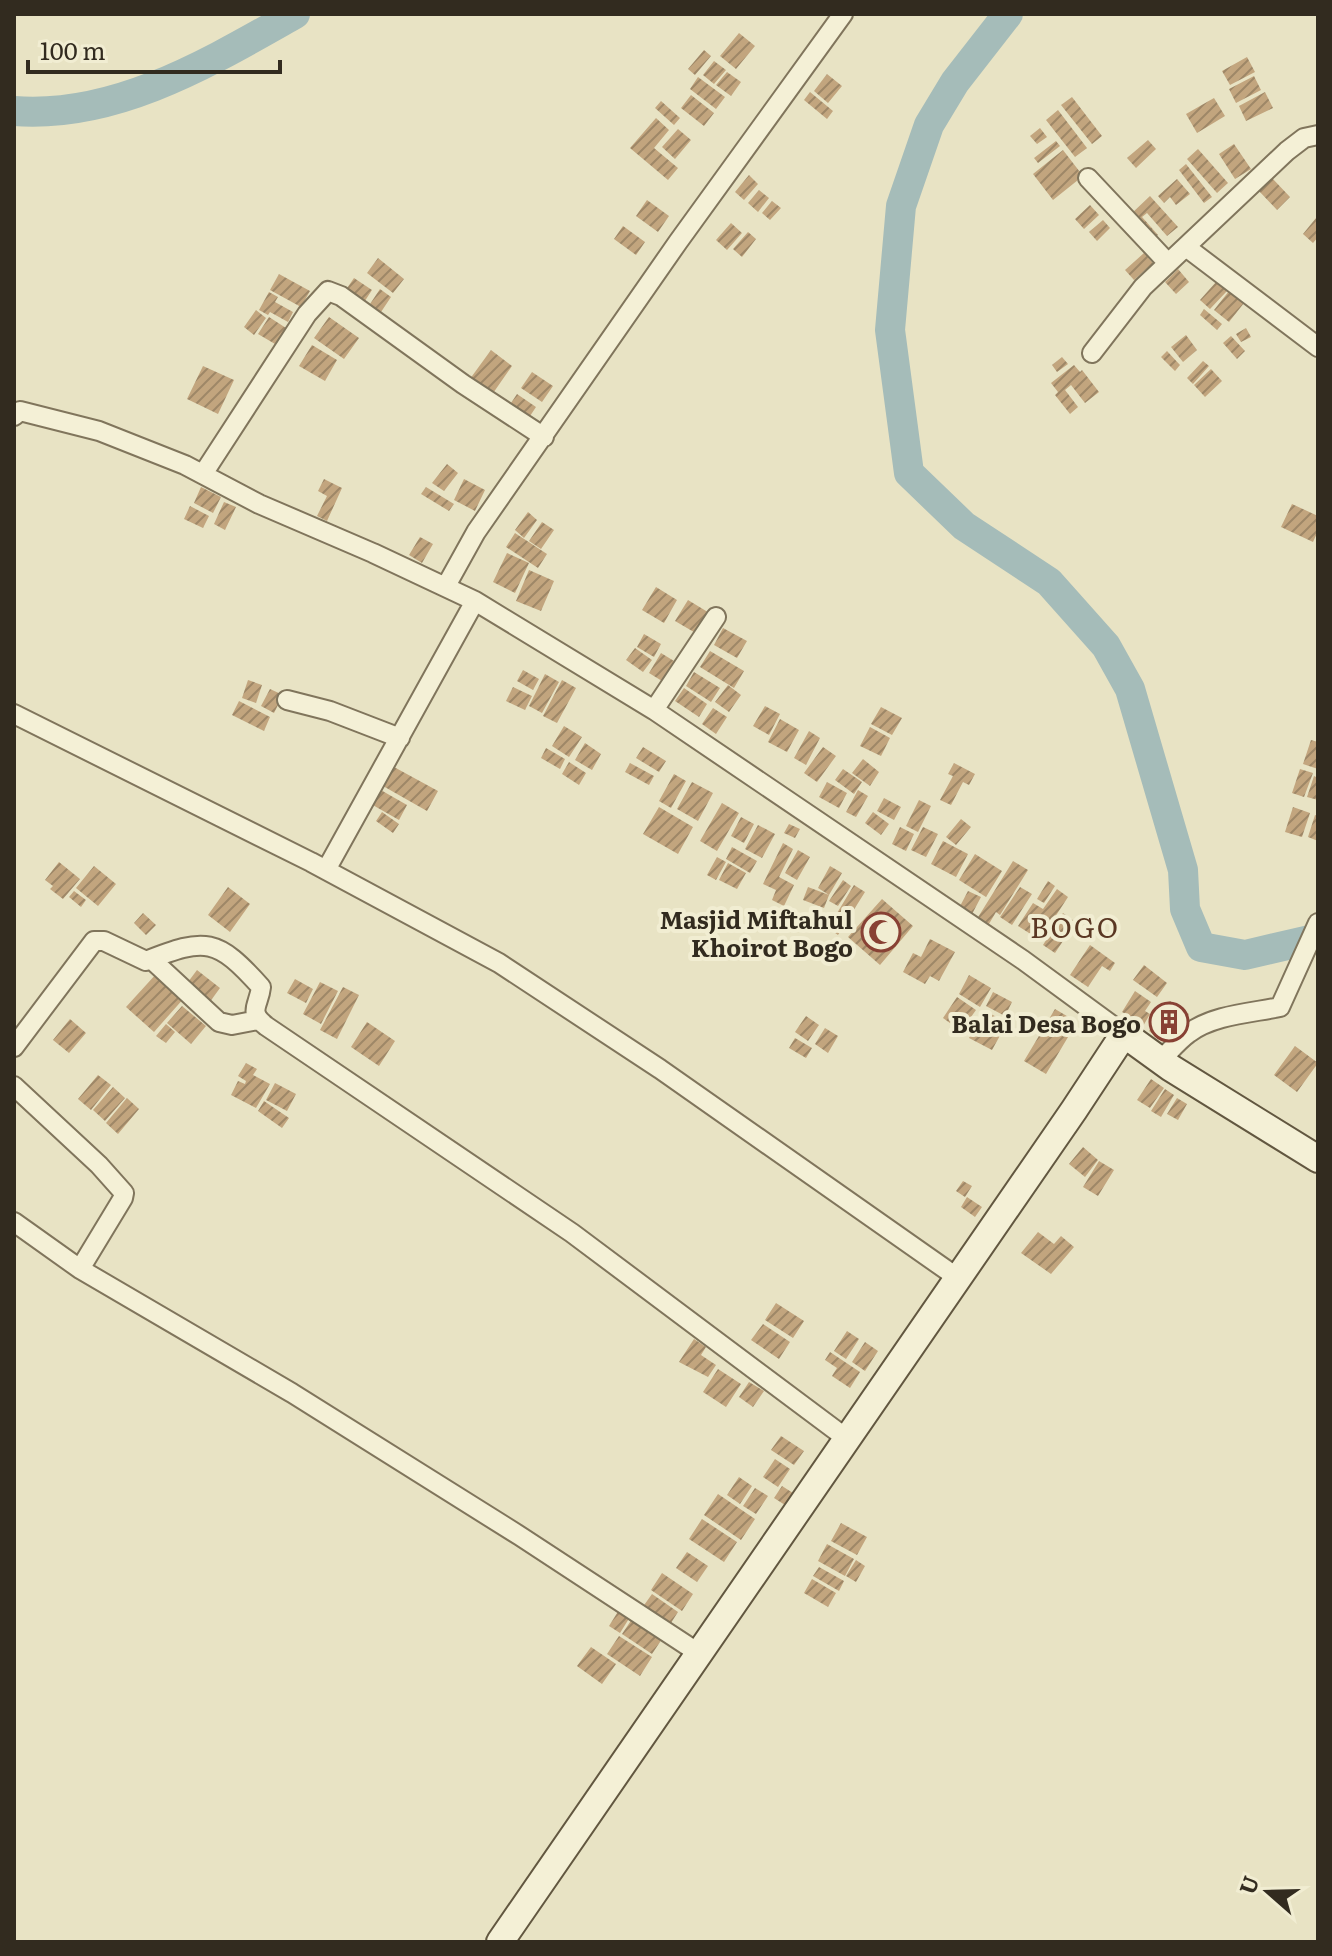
<svg xmlns="http://www.w3.org/2000/svg" width="1332" height="1956" viewBox="0 0 1332 1956" font-family="Literata,serif">
	<style>
		.lines { fill: none; stroke-linecap: round; stroke-linejoin: round }
		.river { stroke: #a5bcb9; stroke-width: 30 }
		.building { fill: url(#building-hatch) }
		.street-casing { stroke: #80755c; stroke-width: 22 }
		.secondary-casing { stroke: #625740; stroke-width: 30 }
		.street { stroke: #f4f0d6; stroke-width: 18 }
		.secondary { stroke: #f4f0d6; stroke-width: 26 }
		.labels { text-anchor: middle; dominant-baseline: central; stroke-width: 8; stroke-linejoin: round; paint-order: stroke }
		.poi-label { font-size: 24px; font-weight: bold; fill: #322b1f; stroke: #f1edd2; text-anchor: end }
		.quarter-label { font-size: 28px; letter-spacing: 2px; fill: #5a3723; stroke: #f1edd2 }
	</style>
	<defs>
		<pattern id="building-hatch" width="6" height="6" patternUnits="userSpaceOnUse" patternTransform="scale(2)"><rect width="6" height="6" fill="#c2a57e"/><path d="M-1 1l2-2M0 6l6-6M5 7l2-2" fill="none" stroke="#9e8767"/></pattern>
	</defs>
	<rect width="100%" height="100%" fill="#e8e3c4"/>
	<g class="lines">
		<path class="river" d="M1008,14L955,82L929,125L901,206L890,330L909,473L964,526L1049,582L1106,646L1130,689L1183,870L1185,909L1201,947L1245,955L1318,938
			M14,111C116,119 210,62 295,14"/>
	</g>
	<path class="building" d="M739,33L755,46L736,69L720,56Z
		M704,50L711,56L695,75L688,69Z
		M1247,57L1255,72L1230,85L1222,71Z
		M714,61L726,70L714,84L703,75Z
		M727,72L741,82L731,96L716,85Z
		M827,74L842,86L828,103L814,91Z
		M1254,76L1261,90L1236,103L1229,89Z
		M698,77L725,97L716,109L690,89Z
		M810,92L833,111L827,119L804,100Z
		M1265,92L1273,108L1246,121L1239,106Z
		M691,95L714,113L704,126L681,108Z
		M1072,97L1102,136L1092,144L1061,105Z
		M1214,98L1225,116L1197,133L1186,114Z
		M661,101L680,118L674,125L655,108Z
		M1058,110L1087,148L1075,157L1046,120Z
		M656,118L669,130L654,148L678,168L668,180L630,148Z
		M1040,128L1047,137L1037,144L1030,136Z
		M678,129L691,140L675,159L662,147Z
		M1148,140L1156,149L1136,168L1127,158Z
		M1056,141L1060,146L1038,163L1034,158Z
		M1234,144L1251,169L1235,179L1219,154Z
		M1198,149L1228,183L1217,193L1187,159Z
		M1063,150L1083,176L1053,200L1033,174Z
		M1186,164L1212,197L1204,203L1179,170Z
		M749,175L758,184L744,200L735,192Z
		M1272,178L1290,197L1277,210L1259,191Z
		M1177,179L1190,194L1176,205L1170,197L1164,203L1158,196Z
		M759,190L769,198L758,212L748,203Z
		M1150,196L1178,227L1167,236L1147,213L1142,217L1158,235L1150,242L1128,217Z
		M647,200L669,216L658,232L636,216Z
		M772,201L781,208L770,220L762,213Z
		M1090,205L1099,215L1084,229L1075,219Z
		M1316,218L1318,237L1313,243L1303,234Z
		M1103,220L1110,228L1097,241L1089,232Z
		M731,223L742,233L727,250L716,240Z
		M623,226L645,242L636,255L614,239Z
		M748,232L756,239L742,257L733,249Z
		M1144,253L1153,263L1134,280L1125,270Z
		M378,258L404,279L393,293L367,273Z
		M1178,269L1189,282L1176,294L1165,282Z
		M279,274L310,291L301,307L270,290Z
		M354,278L372,290L361,307L343,294Z
		M1216,282L1227,291L1210,309L1200,300Z
		M380,289L391,297L377,318L366,310Z
		M1229,291L1244,303L1229,322L1214,310Z
		M269,292L278,297L275,302L293,312L288,322L270,312L268,315L259,310Z
		M1204,309L1222,324L1217,330L1200,315Z
		M256,310L266,318L254,335L244,327Z
		M269,317L286,328L275,344L258,334Z
		M329,317L359,338L344,359L314,338Z
		M1246,328L1251,337L1241,342L1236,334Z
		M1186,335L1197,350L1183,362L1171,347Z
		M1231,336L1245,351L1237,359L1223,343Z
		M312,345L337,360L325,381L299,366Z
		M491,350L512,366L489,399L467,383Z
		M1167,351L1180,365L1175,371L1161,357Z
		M1062,357L1068,364L1057,372L1052,365Z
		M1203,361L1209,366L1193,384L1187,378Z
		M1074,365L1080,372L1082,370L1099,392L1085,403L1071,385L1065,390L1078,407L1070,414L1055,395L1058,392L1051,383Z
		M203,366L234,380L218,414L187,399Z
		M1211,369L1222,381L1205,397L1194,385Z
		M532,372L553,386L542,402L521,388Z
		M517,394L536,407L526,422L507,409Z
		M447,464L458,473L444,491L432,483Z
		M324,479L342,488L327,521L317,516L327,496L318,491Z
		M464,479L485,490L475,511L454,500Z
		M201,487L221,497L213,513L194,503Z
		M426,487L454,504L449,511L421,494Z
		M224,502L236,507L225,530L214,524Z
		M1292,504L1318,516V531L1313,542L1281,527Z
		M190,506L209,516L203,528L184,519Z
		M528,512L537,520L524,538L515,530Z
		M542,522L554,530L541,549L529,541Z
		M515,533L547,554L538,568L506,547Z
		M420,537L433,544L422,563L409,555Z
		M507,553L529,563L515,593L493,582Z
		M529,570L554,581L541,611L516,601Z
		M656,587L677,600L664,623L642,610Z
		M688,600L711,614L699,635L675,621Z
		M723,628L747,641L737,658L714,645Z
		M644,634L661,644L654,657L637,647Z
		M635,648L652,660L643,672L626,660Z
		M710,651L744,671L734,688L700,667Z
		M661,653L674,661L662,681L649,673Z
		M523,670L539,679L533,690L517,681Z
		M694,672L720,688L711,702L686,686Z
		M545,674L559,682L542,713L529,706Z
		M248,680L262,685L256,703L242,698Z
		M562,680L576,688L557,723L543,716Z
		M728,685L741,695L729,712L715,702Z
		M513,687L532,696L525,710L506,701Z
		M684,688L707,704L699,717L675,701Z
		M270,689L283,695L274,713L261,706Z
		M239,701L270,717L264,731L232,715Z
		M765,706L780,714L769,735L753,726Z
		M881,707L902,718L892,735L871,724Z
		M713,708L727,717L716,734L702,724Z
		M780,719L799,730L787,752L768,742Z
		M564,726L582,737L569,757L552,746Z
		M870,727L890,738L881,756L860,746Z
		M809,731L820,738L806,765L794,758Z
		M1311,740L1318,742V769L1303,764Z
		M585,743L601,754L592,770L575,760Z
		M643,747L666,761L659,772L636,758Z
		M823,747L836,756L817,782L804,773Z
		M546,748L565,759L560,769L541,758Z
		M863,759L879,772L870,786L852,773Z
		M569,762L586,773L579,785L562,774Z
		M630,763L654,776L649,785L625,772Z
		M954,763L975,774L969,785L963,782L951,805L940,800L953,776L948,774Z
		M394,767L438,791L427,811L383,786Z
		M843,769L862,782L854,794L835,780Z
		M1300,769L1313,773L1304,797L1292,793Z
		M674,774L686,781L671,808L659,801Z
		M1314,776L1318,778V800L1307,797Z
		M692,782L713,793L698,821L677,809Z
		M827,782L847,793L839,808L819,797Z
		M379,789L407,805L399,820L371,804Z
		M858,790L868,796L856,817L846,812Z
		M884,798L901,807L894,820L877,811Z
		M919,800L931,806L918,832L906,826Z
		M722,803L739,813L717,851L700,841Z
		M659,807L693,827L678,854L643,834Z
		M1293,807L1310,813L1302,837L1285,832Z
		M382,812L399,824L393,833L376,821Z
		M873,812L889,824L881,835L865,823Z
		M1315,815L1318,816V841L1308,837Z
		M741,817L754,824L744,843L731,836Z
		M961,819L971,827L956,845L946,837Z
		M789,824L800,829L795,838L784,833Z
		M758,825L775,834L762,858L745,849Z
		M900,827L914,834L906,851L892,844Z
		M923,827L938,834L926,857L911,850Z
		M943,841L968,854L956,877L931,864Z
		M783,843L793,849L779,877L794,885L784,906L772,900L776,890L763,884Z
		M732,847L757,861L750,873L726,859Z
		M798,850L810,857L797,880L785,873Z
		M975,854L1002,871L986,897L959,880Z
		M717,857L726,862L716,880L707,875Z
		M1013,861L1028,870L1000,915L996,912L986,929L975,922Z
		M59,862L80,879L63,899L50,889L53,886L45,880Z
		M728,863L746,873L737,889L719,880Z
		M94,866L116,884L98,906L76,888Z
		M830,866L842,873L829,895L818,888Z
		M843,880L851,886L838,906L829,901Z
		M1048,881L1055,886L1044,903L1037,899Z
		M854,885L865,892L838,935L828,928Z
		M228,887L250,904L230,932L208,915Z
		M808,887L829,895L824,908L803,900Z
		M1020,887L1032,894L1012,925L1000,917Z
		M1057,889L1068,897L1040,940L1018,926L1033,903L1043,909Z
		M74,891L86,900L81,907L69,897Z
		M968,891L981,897L971,916L958,910Z
		M882,899L913,926L880,965L848,937Z
		M143,913L156,925L146,935L134,923Z
		M1063,913L1081,926L1075,936L1069,932L1055,953L1043,945Z
		M930,939L955,952L939,981L930,976L925,984L903,972L913,953L921,957Z
		M1090,945L1115,963L1110,971L1102,966L1088,987L1070,975Z
		M1144,965L1167,983L1157,997L1133,980Z
		M197,970L220,988L209,1003L185,986Z
		M157,973L185,997L154,1032L126,1007Z
		M969,975L991,988L980,1007L959,994Z
		M295,979L313,989L306,1003L287,993Z
		M320,982L338,991L321,1024L303,1014Z
		M343,987L359,995L337,1039L320,1030Z
		M1135,991L1151,1002L1145,1011L1150,1014L1142,1028L1136,1024L1132,1030L1122,1023L1128,1015L1122,1012Z
		M993,992L1012,1002L1005,1016L986,1006Z
		M957,997L976,1010L961,1031L943,1018Z
		M1170,1001L1189,1014L1168,1044L1149,1031Z
		M182,1006L206,1026L191,1044L167,1023Z
		M1055,1009L1077,1022L1046,1074L1024,1061Z
		M984,1010L1000,1019L995,1028L1002,1032L992,1050L969,1038Z
		M806,1016L819,1025L808,1041L795,1032Z
		M70,1019L86,1033L69,1053L53,1040Z
		M367,1022L395,1041L379,1066L351,1047Z
		M166,1024L175,1032L166,1043L156,1036Z
		M825,1028L838,1036L828,1053L815,1044Z
		M795,1038L812,1048L806,1058L789,1048Z
		M1295,1046L1318,1063L1297,1092L1274,1075Z
		M246,1063L257,1069L253,1075L270,1084L256,1108L231,1095L238,1081L245,1084L246,1081L238,1076Z
		M98,1075L111,1085L91,1110L78,1099Z
		M1151,1079L1164,1088L1150,1108L1137,1100Z
		M275,1083L296,1094L287,1111L266,1100Z
		M113,1087L125,1098L105,1121L93,1110Z
		M1165,1089L1174,1095L1161,1117L1151,1111Z
		M127,1098L139,1109L118,1134L106,1123Z
		M1177,1098L1187,1104L1178,1120L1167,1114Z
		M264,1101L289,1118L282,1128L258,1111Z
		M1083,1147L1098,1160L1085,1177L1069,1164Z
		M1099,1161L1114,1170L1098,1196L1083,1187Z
		M963,1181L972,1186L965,1197L956,1191Z
		M967,1197L982,1207L975,1217L961,1207Z
		M1038,1232L1054,1244L1061,1236L1074,1247L1051,1274L1021,1253Z
		M776,1303L804,1321L793,1338L765,1320Z
		M763,1324L790,1342L779,1359L751,1340Z
		M847,1331L859,1339L846,1359L834,1351Z
		M694,1339L706,1347L701,1355L716,1365L708,1377L679,1362Z
		M865,1342L878,1351L865,1371L852,1362Z
		M830,1352L860,1372L850,1388L832,1376L837,1368L825,1360Z
		M718,1369L741,1384L726,1407L703,1392Z
		M749,1382L764,1391L753,1407L739,1397Z
		M781,1436L804,1451L794,1465L771,1450Z
		M775,1459L790,1469L778,1487L763,1477Z
		M739,1477L752,1486L740,1504L727,1495Z
		M782,1486L793,1493L785,1505L774,1498Z
		M755,1488L768,1496L756,1514L743,1506Z
		M718,1494L755,1519L741,1540L704,1515Z
		M702,1519L737,1542L724,1562L689,1539Z
		M841,1523L867,1537L857,1555L831,1541Z
		M827,1544L854,1559L845,1576L818,1561Z
		M687,1552L708,1566L697,1582L676,1568Z
		M856,1560L865,1566L856,1582L846,1576Z
		M819,1567L844,1581L839,1591L813,1576Z
		M662,1573L693,1594L682,1611L651,1590Z
		M812,1579L836,1593L828,1607L804,1593Z
		M652,1594L678,1612L669,1626L642,1608Z
		M619,1610L630,1617L620,1633L609,1626Z
		M632,1619L662,1639L652,1654L622,1634Z
		M619,1636L652,1657L640,1676L607,1654Z
		M591,1647L616,1664L602,1684L577,1666Z"/>
	<g class="lines">
		<g class="street-casing">
			<path id="street" d="M1088,178L1168,263
				M1186,247L1318,347
				M1092,353L1143,287L1287,151L1304,138L1318,135
				M14,416L20,411L99,431L185,465L259,504L373,553L475,601L654,710L1023,960L1124,1034
				M203,474L307,314L328,291L341,296L463,384L544,437
				M446,586L476,532L678,242L843,14
				M287,700L330,711L400,738
				M654,710L716,617
				M14,714L311,862L499,963L660,1069L958,1278
				M326,870L475,601
				M151,959L219,1022L232,1025L258,1020
				M14,1047L94,941H104L146,961C206,937 217,938 261,987C259,1006 247,1011 266,1026L572,1233L846,1438
				M1161,1060C1170,1051 1179,1040 1189,1033C1213,1015 1251,1013 1280,1007L1318,923
				M14,1086L99,1165L124,1193L123,1198L80,1269L14,1222
				M80,1269L292,1393L520,1536L697,1652"/>
		</g>
		<g class="secondary-casing">
			<path id="secondary" d="M500,1942L1074,1110L1124,1034L1171,1068L1318,1159"/>
		</g>
		<use href="#street" class="street"/>
		<use href="#secondary" class="secondary"/>
	</g>
	<defs>
		<g id="mosque-ring" transform="scale(2)"><circle r="9.5" fill="#f1edd2" stroke="#884134" stroke-width="1.5"/><path d="M3.5-4.9A6 6 0 1 0 3.5 4.9A5 5 0 1 1 3.5-4.9Z" fill="#884134"/></g>
		<g id="building-ring" transform="scale(2)"><circle r="9.5" fill="#f1edd2" stroke="#884134" stroke-width="1.5"/><path d="M-4-6H4V6H1V3H-1V6H-4ZM-2.5-4.3h1.7v1.8h-1.7ZM.8-4.3h1.7v1.8H.8ZM-2.5-1h1.7V.8h-1.7ZM.8-1h1.7V.8H.8Z" fill="#884134"/></g>
	</defs>
	<g fill-rule="evenodd">
		<use href="#mosque-ring" x="881" y="932"/>
		<use href="#building-ring" x="1169" y="1022"/>
	</g>
	<g class="labels">
		<g class="poi-label">
			<text x="853" y="918">Masjid Miftahul<tspan x="853" dy="28">Khoirot Bogo</tspan></text>
			<text x="1141" y="1022">Balai Desa Bogo</text>
		</g>
		<g class="quarter-label">
			<text x="1075" y="926">BOGO</text>
		</g>
	</g>
	<rect width="1332" height="1956" fill="none" stroke="#322b1f" stroke-width="32"/>
	<g transform="translate(1268 1892) rotate(290)" stroke="#f1edd2" stroke-width="6" paint-order="stroke">
	<path d="M0-6L14 30L0 20L-14 30Z" fill="#322b1f"/>
	<text y="-12" font-size="22" font-weight="bold" text-anchor="middle" fill="#322b1f">U</text>
	</g>
	<path d="M28 60v12h252v-12" fill="none" stroke="#322b1f" stroke-width="4"/>
	<text x="40" y="60" font-size="24" fill="#322b1f" stroke="#f1edd2" stroke-width="6" paint-order="stroke">100 m</text>
</svg>
